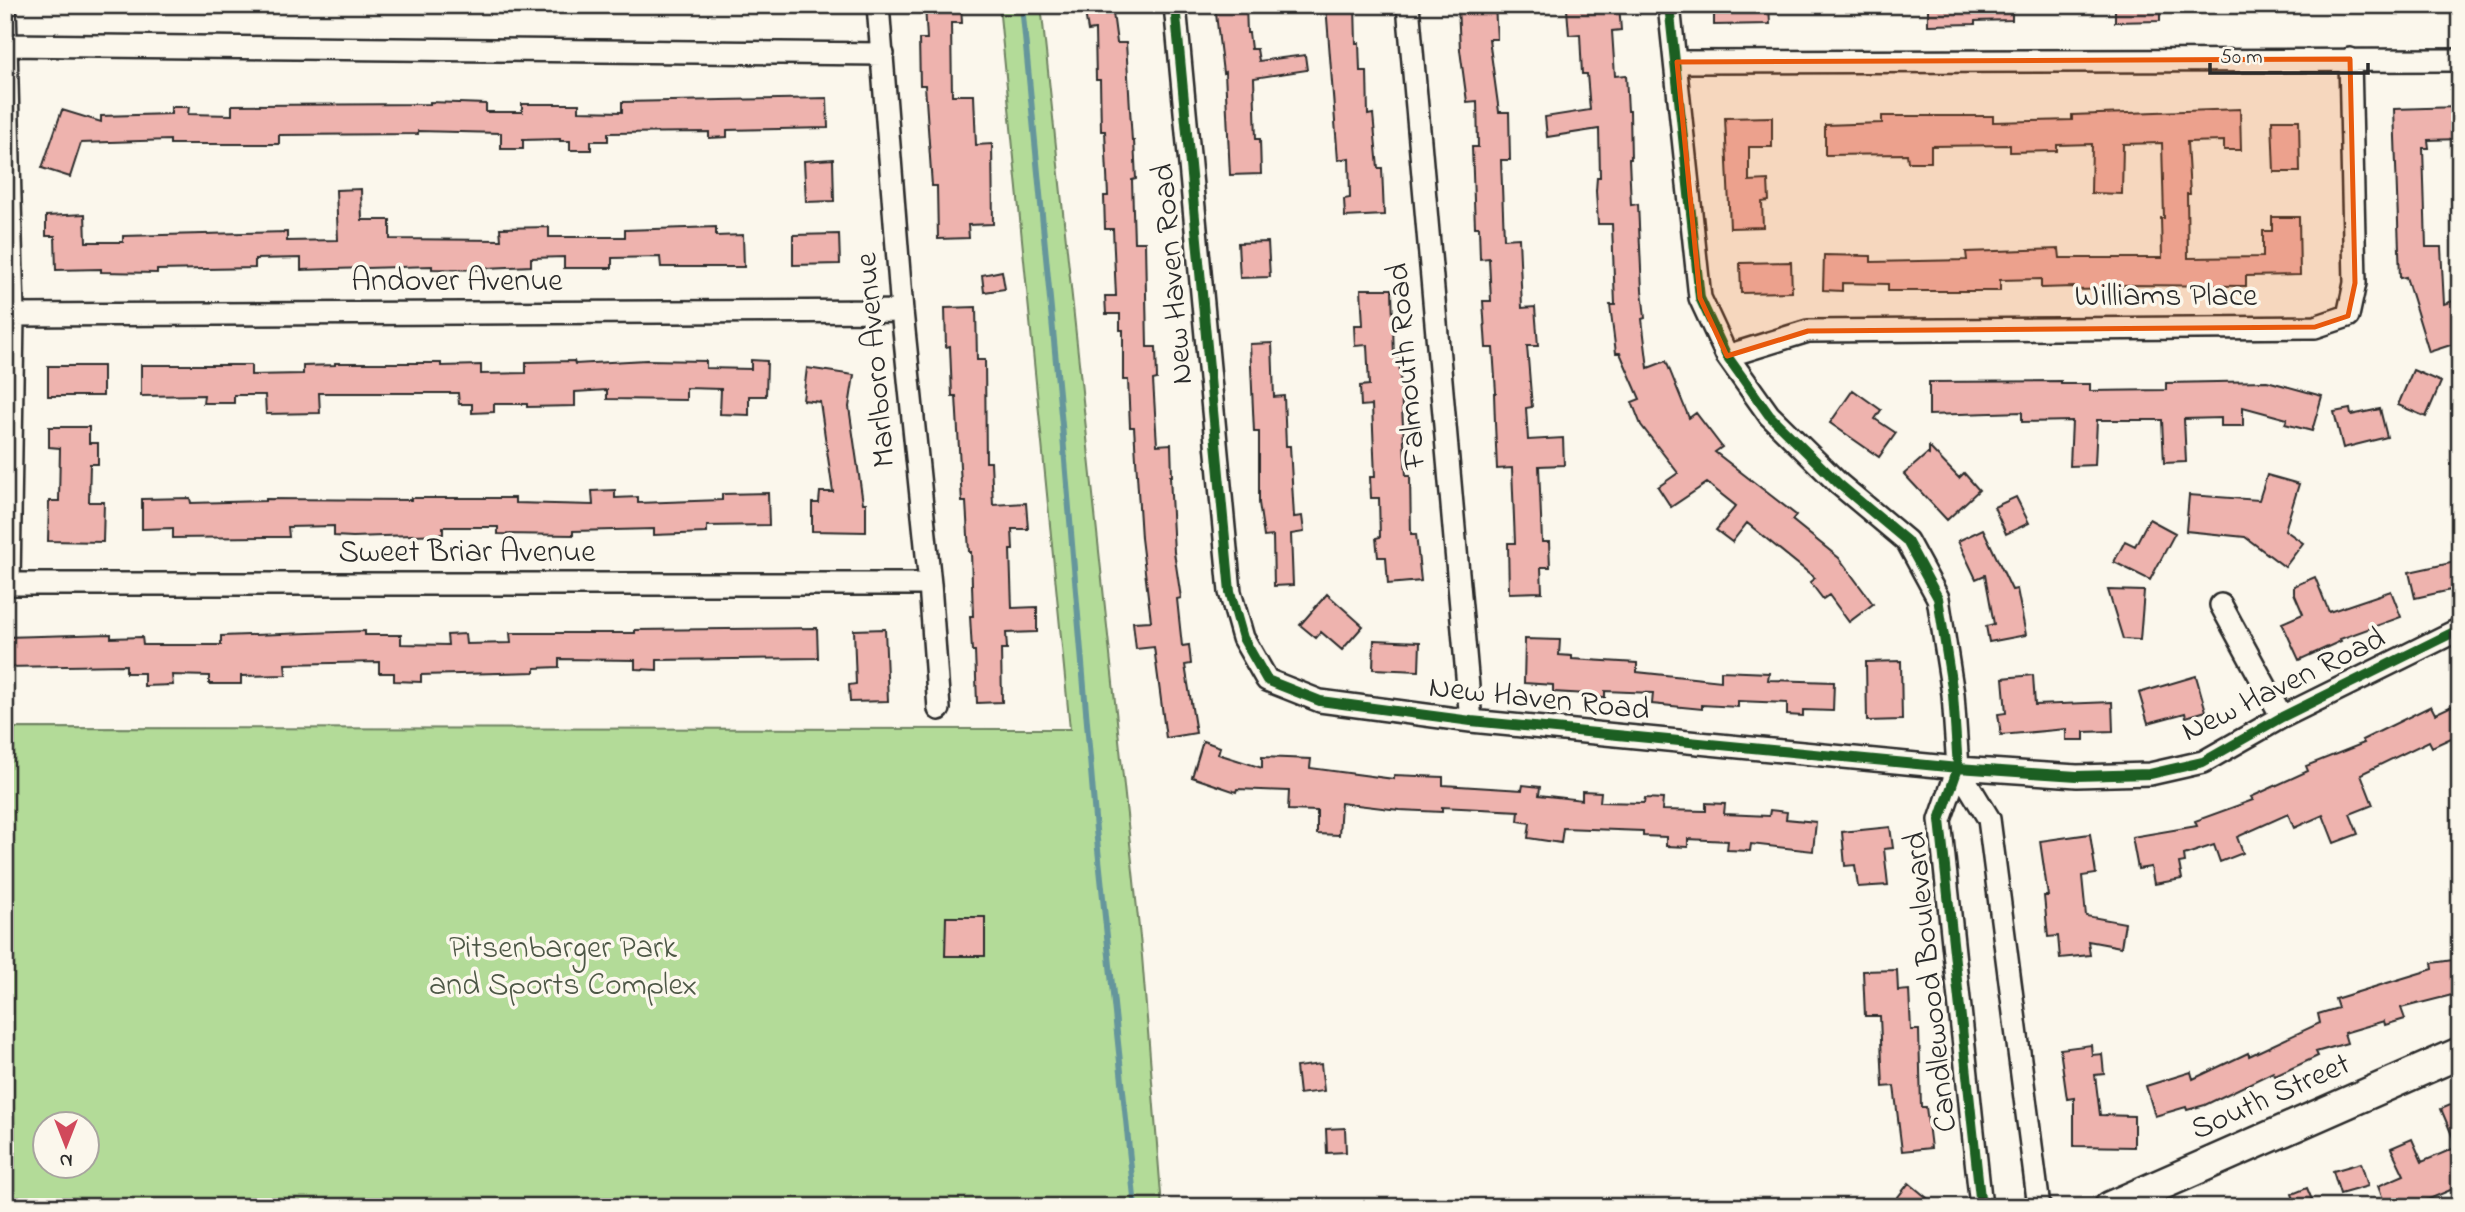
<svg xmlns="http://www.w3.org/2000/svg" width="2465" height="1212" viewBox="0 0 2465 1212" font-family="'Indie Flower',sans-serif">
	<style>
		.green { fill: #b3db98; stroke: #6f8362; stroke-width: 2; fill-rule: evenodd }
		.lines { fill: none; stroke-linecap: round; stroke-linejoin: round }
		.stream { stroke: #65969c; stroke-width: 6 }
		.building { fill: #eeb3ae; stroke: #2b2b2b; stroke-width: 2 }
		.street-casing { stroke: #2b2b2b; stroke-width: 26 }
		.secondary-casing { stroke: #2b2b2b; stroke-width: 35 }
		.street { stroke: #fbf7ec; stroke-width: 21 }
		.secondary { stroke: #fbf7ec; stroke-width: 30 }
		.cycleway-casing { stroke: #fbf7ec; stroke-width: 15 }
		.cycleway { stroke: #1b5e20; stroke-width: 10 }
		.marked { fill: #e8590c; fill-opacity: 0.2; stroke: #e8590c; stroke-width: 5; stroke-linejoin: round }
		.labels { text-anchor: middle; dominant-baseline: central; stroke-width: 7; stroke-linejoin: round; paint-order: stroke }
		.street-label { font-size: 32px; fill: #2b2b2b; stroke: #fbf7ec }
		.park-label { font-size: 32px; fill: #4d5746; stroke: #fbf7ec }
	</style>
	<rect width="100%" height="100%" fill="#fbf7ec"/>
	<filter id="ink" filterUnits="userSpaceOnUse"><feTurbulence type="fractalNoise" baseFrequency=".0143" numOctaves="2"/><feDisplacementMap in="SourceGraphic" scale="14" xChannelSelector="R" yChannelSelector="G"/><feConvolveMatrix kernelMatrix="1 2 1 2 8 2 1 2 1" color-interpolation-filters="sRGB"/></filter>
	<g filter="url(#ink)">
		<path class="green" d="M999,5H1041L1142,956L1162,1207H5V728L1070,729ZM46,1124H88V1166H46Z"/>
		<g class="lines">
			<path class="stream" d="M1022,5L1062,425L1096,830L1135,1207"/>
		</g>
		<path class="building" d="M925,5H961L962,23H951L952,95H974L976,145L992,144L993,224L968,225L969,238L938,239L937,186H932L925,85H920L919,39H927Z
			M1084,5H1112L1117,43H1126L1132,141H1134L1136,179L1132,180L1134,242H1145L1147,347H1156L1157,379L1153,380L1157,445L1171,444L1172,476H1170L1174,552L1181,598L1177,599L1182,646L1189,645L1191,664L1185,665L1196,733L1166,738L1154,647L1136,649L1133,622L1151,621L1141,538L1134,427H1130L1128,380H1123V330H1120V314H1106L1105,296H1116L1113,229H1105L1104,196H1108L1105,131H1101L1100,80H1096L1095,30L1088,31Z
			M1215,5H1246L1247,33H1249L1251,49H1257L1259,61L1305,55L1307,70L1254,78L1256,139H1260L1261,174L1230,175L1225,72L1223,73Z
			M1326,5H1355L1356,43H1359L1360,71H1367L1368,115L1373,114L1378,168H1382L1384,215L1345,217L1344,199L1350,198L1349,158L1338,160Z
			M1458,5H1495L1497,39H1489L1499,112H1509L1510,160H1501L1504,239L1519,238L1522,308L1535,307L1538,346H1527L1532,407L1526,408L1528,440L1563,438L1564,465L1539,466L1542,542H1549L1550,567H1541L1542,592L1509,593L1508,543H1515L1512,468L1497,469L1495,423L1494,393H1496L1493,348H1486L1483,301H1491L1489,258L1480,259L1479,227H1475L1472,147H1478L1477,101L1467,102L1460,50Z
			M1588,5H1619L1621,30L1612,31L1615,76L1626,75L1628,111H1630L1631,159H1629L1631,205L1638,204L1642,290L1645,318L1642,319L1648,368L1666,361L1689,418L1696,413L1722,447L1715,452L1796,515L1792,520L1839,558L1873,604L1849,622L1829,595L1823,599L1810,582L1815,578L1747,523L1732,542L1716,530L1736,506L1707,483L1671,507L1658,487L1678,473L1641,425L1632,402L1640,399L1620,353H1616L1610,305H1615L1612,224H1598L1596,191L1597,177H1600L1599,129L1547,137L1545,117L1590,110L1587,74H1582L1580,34L1569,35L1567,9L1588,7Z
			M1714,5H1769L1770,24L1714,25Z
			M1928,5H2012V20L1975,21V24L1928,25Z
			M2115,5H2160V21L2115,22Z
			M827,98L828,128L727,130V137L709,138V132L608,133V141H591V150H570V141H560V139L523,140V149H501V133L418,131V134L279,135V144H170V140L81,143L70,177L42,168L62,110L101,122V116L171,114V107H189L188,114L232,115V105L430,104V102L486,104V112H522V104H579V111L622,112V102Z
			M2458,107L2459,139L2428,140L2429,148H2423L2426,247H2441L2444,304L2456,300L2460,311V319L2454,321L2460,342L2429,352L2406,277L2400,278L2394,109Z
			M2240,109L2241,150H2224V141L2187,142L2190,194H2187L2188,258L2263,257V231H2272V217H2299L2300,275L2246,276V286L2122,285V289L2074,290V287L2041,288V279L2000,280V291H1888V284L1842,283V291L1823,290L1824,255L1871,256V262L1967,260L1966,252L2059,249L2060,258H2162L2161,218H2164L2162,143L2123,144L2122,194L2091,193L2092,144L2057,145V151L2010,152V145L1931,146V162H1908L1907,154L1825,155V125L1882,123V116H1993V122L2072,120V115Z
			M1772,117V147H1749V181L1768,180L1769,201L1762,202L1763,227L1730,228L1725,118Z
			M2272,120H2299L2300,172H2274Z
			M833,159L834,201L806,202L804,161Z
			M361,189L362,220H390V239L501,240L500,228L549,227V237H625V230L716,227V236L743,235L744,267H661L660,257L612,258V268H564V257L531,258V266L487,268V270L432,269V266L301,270V258L255,259V268L157,270V273L101,272V269L56,270L55,236H46V216L85,214L86,242H123V236L287,232V241L338,240L336,190Z
			M839,234L840,264L793,265V235Z
			M1268,242L1270,277L1240,278L1238,243Z
			M1791,262L1792,292L1741,293L1740,263Z
			M1002,271L1005,289L984,292L982,275Z
			M1361,289H1392L1394,358L1399,357L1406,476H1410L1411,534H1416L1421,581L1388,584L1386,557H1378L1376,538L1380,537L1379,498H1371L1370,477H1375L1372,405L1361,406L1360,386L1369,385L1367,345L1355,346L1354,325H1363Z
			M976,307L977,360H985L986,462H991L993,505L1026,503L1028,529H1012L1013,550H1010L1012,608L1037,607V632L1006,633L1007,649H1001L1002,702L977,703L975,651H972L970,616H973L971,552H969L966,502H962L956,396H952L950,346L946,347L945,308Z
			M1272,343L1274,397L1284,396L1286,446H1290L1294,517L1302,516L1304,532L1291,534L1293,585L1274,586L1273,536L1264,537L1259,503V432H1254L1250,344Z
			M646,360L706,361V368L751,369V360L767,361L766,396H749V415L720,414L721,389L686,388V400L607,399V390L575,392V406L527,407V404H494V412L472,413V404H459L458,393H319L320,413L266,414L265,395H234V403H203L204,395L141,396V365H251V375L303,374V366L335,365V363H441V366L481,365V374L526,373V362L574,361L575,364Z
			M48,366H103V396H48Z
			M807,368L854,375L849,407L863,503H866V532L812,531V503H819L820,492H833L820,402L803,400Z
			M2413,370L2441,382L2426,417L2398,405Z
			M2061,381V384H2090V391L2166,390V383L2267,381L2322,396L2312,431L2285,424L2287,419L2243,407V426H2221V418L2184,419L2186,462L2164,463L2162,420H2097L2095,465L2070,466L2072,421L2022,422V412L1929,415V382Z
			M1853,390L1881,410L1875,419L1896,433L1879,457L1830,423Z
			M2350,409L2351,415L2380,409L2387,437L2343,448L2334,412Z
			M49,427H89V443H98V464H90L89,502H104L103,542L48,541L49,501H59L60,448L49,447Z
			M1929,447L1959,478L1964,473L1979,490L1947,520L1904,474L1927,454L1929,455Z
			M2267,475L2299,484L2285,530L2303,543L2285,567L2245,537L2186,531L2189,495L2259,500Z
			M615,490V498L638,497V503L722,500V494L768,493L769,525L707,526V533L654,535V529L573,531V535L498,534V527H443V534L353,537L334,536V526L288,527L289,537H266L173,538V528L142,529V499L190,498L191,503L266,501V499L411,500V498H515V503L593,505L592,491Z
			M2016,497L2029,523L2006,534L1994,507Z
			M2149,519L2175,533L2150,580L2114,562L2125,541L2135,546Z
			M1983,529L2012,590L2017,589L2026,635L1989,642L1986,626L1994,624L1985,575L1976,579L1958,541Z
			M2460,561V588L2415,598L2409,572Z
			M2315,577L2329,612L2391,591L2401,617L2340,639L2341,641L2299,660L2282,623L2303,614L2294,593V586Z
			M2108,590L2144,591L2140,640L2123,639Z
			M1327,594L1363,626L1342,650L1321,632L1316,638L1300,625Z
			M817,628L818,658L657,660V670L635,669V660L559,659V667L535,668V672L421,675V682L394,681V673H379V662L285,664L286,675L241,676V684H209V676L172,675L173,685L144,686V673H126V665L5,667V637L111,634V638L142,637L143,645H221V636L365,631V635H401V644L448,645L447,635L465,634L466,644L511,643L510,633H635V630Z
			M885,629L888,701L850,702L849,685L856,684L854,630Z
			M1525,639L1560,640L1559,655L1572,656V659L1637,663V672L1721,681V671L1769,673L1768,680L1834,682L1833,711L1803,710V716L1787,715V703L1738,701V707L1702,705V709L1652,704L1653,693L1605,691V698L1587,697V694L1553,692V685L1524,683Z
			M1374,640L1420,642L1419,671L1373,669Z
			M1901,661L1902,720L1867,721L1866,662Z
			M2033,675L2035,705L2112,702L2113,731L2084,732V740H2066V729L2001,735L1998,714L2006,713L2003,678Z
			M2196,676L2206,711L2186,717L2185,713L2148,723L2139,693Z
			M2460,702V734L2432,747L2429,741L2361,774L2373,805L2350,814L2358,834L2334,843L2323,815L2294,828L2288,814L2237,837L2243,853L2220,862L2214,845L2184,855L2185,862L2179,863L2182,879L2154,884L2151,867L2138,869L2132,837L2197,826L2195,821L2253,800L2251,797L2308,771L2306,766L2364,743L2362,740L2431,706L2435,714Z
			M1203,741L1220,747L1218,754L1262,768V757L1311,759L1310,768L1394,779V775L1443,777V785L1522,790L1523,785L1540,787L1539,795L1582,800V791L1601,792L1600,802L1644,803L1645,798L1663,799L1662,810L1706,811V803L1725,804L1724,814L1769,816L1770,810L1787,812L1786,819L1816,822L1813,851L1751,844L1750,851L1727,850L1728,841L1688,839V847L1666,846V837L1643,836V831L1563,828L1561,843L1528,838L1530,823L1518,821L1519,811L1442,807V812L1399,810L1341,803L1339,835L1317,834V811L1288,810L1289,791L1237,789L1236,792L1192,777Z
			M1890,827L1893,848L1884,849L1888,885L1858,887L1855,865L1845,866L1842,832Z
			M2090,834L2096,874L2082,876L2086,916L2125,923L2121,947L2088,941L2090,955L2060,958L2058,936L2048,937L2044,896H2048L2040,841Z
			M946,917H985V956H945Z
			M2460,959V993L2401,1008L2405,1019L2385,1025L2384,1021L2344,1033L2347,1043L2316,1052L2318,1056L2275,1076L2273,1072L2205,1105L2187,1110L2186,1107L2155,1116L2146,1086L2191,1072L2193,1079L2248,1053L2249,1056L2320,1023L2318,1014L2338,1008L2335,999L2433,969L2432,963Z
			M1897,970L1898,991L1909,990L1911,1030H1919L1921,1107H1926L1931,1148L1902,1151L1894,1086L1883,1087L1880,1016H1865L1863,971Z
			M2091,1045L2092,1055L2102,1054L2104,1074L2095,1075L2100,1115L2134,1116V1147L2074,1146V1098L2067,1099L2060,1049Z
			M1321,1064L1324,1091L1299,1094L1296,1067Z
			M2460,1101V1186L2422,1202L2424,1207H2386L2378,1186L2404,1175L2391,1148L2412,1139L2422,1162L2457,1147L2441,1109Z
			M1345,1128L1346,1152L1327,1153L1326,1129Z
			M2361,1163L2368,1186L2340,1194L2333,1171Z
			M1909,1183L1938,1207H1890Z
			M2307,1188L2315,1207H2297L2292,1194Z"/>
		<g class="lines">
			<g class="street-casing">
				<path id="street" d="M5,5L13,315L9,584
					M878,5L902,311L930,584L939,709
					M1175,5L1230,592L1243,638L1267,680L1320,701L1471,721L1958,768L2077,776L2150,774L2203,762L2282,717L2460,629
					M1408,5L1471,721
					M1669,5L1700,298L1727,356L1769,415L1839,484L1907,541L1938,598L1953,694L1958,768L1940,820L1981,1207
					M5,45L883,54
					M1677,62L2460,60
					M13,315L902,311
					M1727,356L1808,331L2315,327L2348,316L2355,283L2350,59
					M5,584H930
					M2221,605L2282,717
					M1958,768L1989,819L2039,1207"/>
			</g>
			<g class="secondary-casing">
				<path id="secondary" d="M2110,1207L2460,1053"/>
			</g>
			<use href="#street" class="street"/>
			<use href="#secondary" class="secondary"/>
			<g class="cycleway-casing">
				<path id="cycleway" d="M1175,5L1230,592L1243,638L1267,680L1320,701L1471,721L1958,768L2077,776L2150,774L2203,762L2282,717L2460,629
					M1669,5L1700,298L1727,356L1769,415L1839,484L1907,541L1938,598L1953,694L1958,768L1940,820L1981,1207"/>
			</g>
			<use href="#cycleway" class="cycleway"/>
		</g>
	</g>
	<path class="marked" d="M2350,59L2355,283L2348,316L2315,327L1808,331L1727,356L1700,298L1677,62Z"/>
	<g class="labels">
		<g class="street-label">
			<text transform="translate(1174 274) rotate(-95)">New Haven Road</text>
			<text x="457" y="282">Andover Avenue</text>
			<text x="2166" y="297">Williams Place</text>
			<text transform="translate(877 360) rotate(-95)">Marlboro Avenue</text>
			<text transform="translate(1408 366) rotate(-95)">Falmouth Road</text>
			<text x="467" y="553">Sweet Briar Avenue</text>
			<text transform="translate(2284 686) rotate(-26)">New Haven Road</text>
			<text transform="translate(1539 700) rotate(6)">New Haven Road</text>
			<text transform="translate(1932 982) rotate(-96)">Candlewood Boulevard</text>
			<text transform="translate(2271 1098) rotate(-24)">South Street</text>
		</g>
		<g class="park-label">
			<text x="563" y="949">Pitsenbarger Park<tspan x="563" dy="37">and Sports Complex</tspan></text>
		</g>
	</g>
	<rect width="2465" height="1212" fill="none" stroke="#fbf7ec" stroke-width="28"/>
	<rect x="14" y="14" width="2437" height="1184" fill="none" stroke="#2b2b2b" stroke-width="2.5" filter="url(#ink)"/>
	<g transform="translate(66 1145) rotate(180)"><circle r="33" fill="#fbf7ec" stroke="#a8a59f" stroke-width="2"/>
	<path d="M0-5L12 26L0 18L-12 26Z" fill="#d1495b"/>
	<text y="-10" font-size="19" font-weight="bold" text-anchor="middle" fill="#2b2b2b">N</text>
	</g>
	<path d="M2210 63v10h158v-10" fill="none" stroke="#2b2b2b" stroke-width="3.5"/>
	<text x="2220" y="63" font-size="21" fill="#2b2b2b" stroke="#fbf7ec" stroke-width="5" paint-order="stroke">50 m</text>
</svg>
